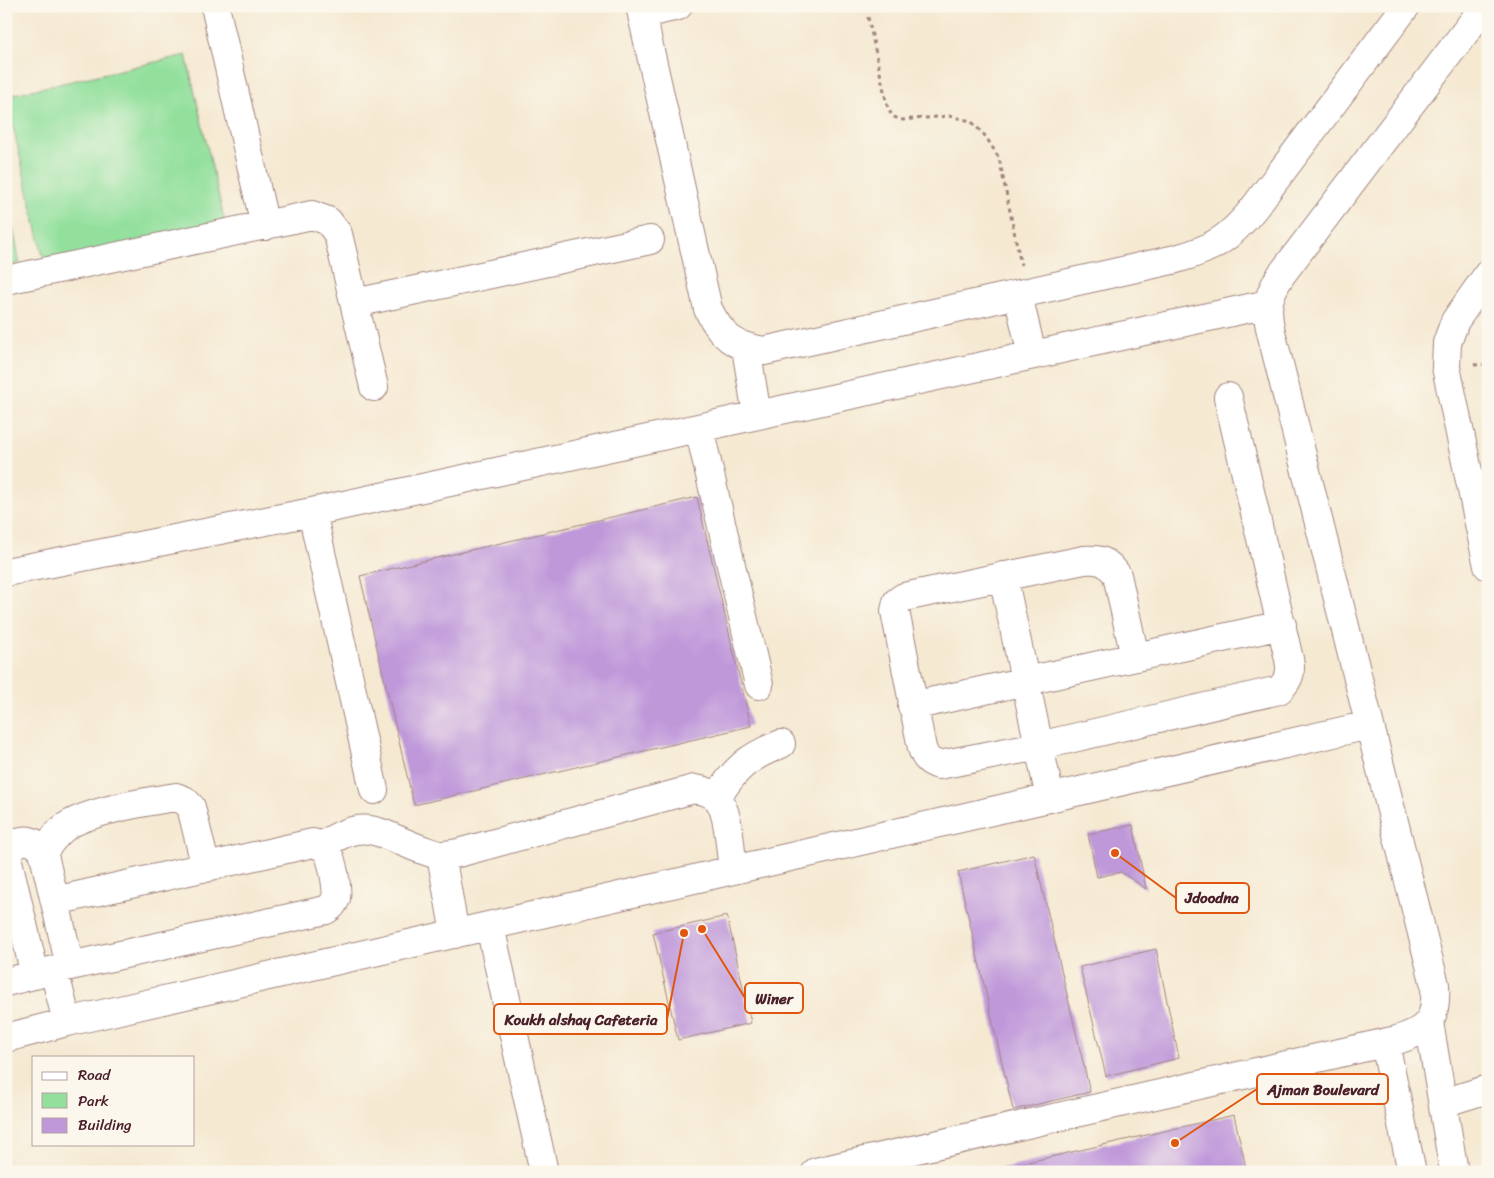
<svg xmlns="http://www.w3.org/2000/svg" width="1494" height="1178" viewBox="0 0 1494 1178" font-family="Sriracha,sans-serif">
	<style>
		.green { fill: #93e09d; stroke: #6e8064 }
		.building { fill: #bf98da }
		.lines { fill: none; stroke-linecap: round; stroke-linejoin: round }
		.minor-casing { stroke: #a0847e; stroke-width: 30 }
		.path { stroke: #a0847e; stroke-width: 3; stroke-dasharray: 4 4; stroke-linecap: butt }
		.minor { stroke: #fff; stroke-width: 28 }
		.leader { fill: none; stroke: #e0560e; stroke-width: 2 }
		.callout-dot { fill: #e0560e; stroke: #fbf7ec; stroke-width: 2 }
		.callout { fill: #fbf7ec; stroke: #e0560e; stroke-width: 2 }
		.callout-label { font-size: 15px; text-anchor: middle; font-weight: bold; fill: #4a1f2b }
	</style>
	<rect width="100%" height="100%" fill="#fbf7ec"/>
	<filter id="ink" filterUnits="userSpaceOnUse"><feTurbulence type="fractalNoise" baseFrequency=".02" numOctaves="2"/><feDisplacementMap in="SourceGraphic" scale="10" xChannelSelector="R" yChannelSelector="G"/><feConvolveMatrix kernelMatrix="1 2 1 2 8 2 1 2 1" color-interpolation-filters="sRGB"/></filter>
	<filter id="wash" filterUnits="userSpaceOnUse"><feTurbulence type="fractalNoise" baseFrequency=".0096" numOctaves="4" result="noise"/><feDisplacementMap in="SourceGraphic" scale="20" xChannelSelector="R" yChannelSelector="G"/><feGaussianBlur stdDeviation="1.12" result="paint"/><feColorMatrix in="noise" values="0 0 0 0 0 0 0 0 0 0 0 0 0 0 0 0 0 1.4 0 .05"/><feComposite in="paint" operator="in"/></filter>
	<g filter="url(#wash)">
		<rect width="100%" height="100%" fill="#f5e9d2"/>
		<path class="green" d="M186,55L228,236L48,278L6,96Z
			M6,194L20,263L6,267Z"/>
		<g id="blocks">
			<path class="building" d="M697,497L751,726L414,805L360,576Z
				M1133,825L1146,889L1121,872L1097,877L1088,834Z
				M1034,854L1090,1092L1013,1110L958,872Z
				M727,916L751,1023L678,1040L653,933Z
				M1156,949L1179,1058L1106,1076L1080,967Z
				M1234,1115L1247,1172H989V1171Z"/>
		</g>
	</g>
	<g filter="url(#ink)">
		<use href="#blocks" fill-opacity="0" stroke="#a0847e" stroke-width="1"/>
		<g class="lines">
			<g class="minor-casing">
				<path id="minor" d="M215,6L265,226
					M640,6L708,309C722,337 733,346 764,351L1176,259C1213,249 1230,238 1254,208L1406,6
					M642,14L678,6
					M1488,274L1455,321L1447,343L1446,367L1488,566
					M6,280L312,215L328,221L338,234L374,387
					M1018,295L1032,355
					M355,303L650,240
					M746,348L757,415
					M699,428L759,685
					M312,512L374,790
					M6,572L312,512L1268,304
					M1003,576L1050,798
					M1135,657L1117,575C1107,561 1101,559 1084,560L904,597L897,602L895,611L922,748C925,758 929,762 939,765L1039,746L1279,690C1289,680 1292,673 1289,659L1228,397
					M912,706L1282,625
					M717,798C735,768 748,757 781,744
					M322,846C365,816 378,833 420,849C427,851 435,855 442,855C447,855 453,854 458,853L694,789C702,790 710,792 716,797C730,810 730,852 733,870
					M43,851C50,843 56,834 64,828C84,812 149,801 176,797L184,800L191,807L206,868
					M441,855L455,934
					M490,926L544,1172
					M54,970L67,1022
					M35,975L7,857C14,838 30,835 43,851L70,966
					M6,982L70,966L326,910C331,907 334,904 336,898C338,889 332,858 327,851C323,846 319,845 313,843L55,901
					M1429,1022L1454,1172
					M6,1038L67,1022L1369,725
					M1385,1043L1412,1172
					M1443,1103L1488,1089
					M816,1172L1397,1040C1430,1030 1437,1018 1435,985L1271,332C1265,308 1268,295 1281,275L1485,6"/>
			</g>
			<path class="path" d="M868,17L887,105L892,116L901,120L949,116L971,121L986,137L999,158L1021,265
				M1474,365L1488,364"/>
			<use href="#minor" class="minor"/>
		</g>
	</g>
	<path class="leader" d="M1115 853L1176 898M702 929L745 998M684 933L667 1019M1175 1143L1257 1089"/>
	<g class="callout-dot">
		<circle cx="1115" cy="853" r="5"/>
		<circle cx="702" cy="929" r="5"/>
		<circle cx="684" cy="933" r="5"/>
		<circle cx="1175" cy="1143" r="5"/>
	</g>
	<g class="callout">
		<rect x="1176" y="883" width="73" height="30" rx="5"/>
		<rect x="745" y="983" width="58" height="30" rx="5"/>
		<rect x="494" y="1004" width="173" height="30" rx="5"/>
		<rect x="1257" y="1074" width="131" height="30" rx="5"/>
	</g>
	<g class="callout-label">
		<text x="1212" y="903">Jdoodna</text>
		<text x="774" y="1004">Winer</text>
		<text x="581" y="1025">Koukh alshay Cafeteria</text>
		<text x="1323" y="1095">Ajman Boulevard</text>
	</g>
	<rect width="1494" height="1178" fill="none" stroke="#fbf7ec" stroke-width="25"/>
	<rect x="32" y="1056" width="162" height="90" fill="#fbf7ec" stroke="#b4a19f"/>
	<rect x="42" y="1072" width="25" height="8" fill="#ffffff" stroke="#b4a19f"/>
	<text x="78" y="1080" font-size="15" fill="#4a1f2b">Road</text>
	<rect x="42" y="1093" width="25" height="15" fill="#93e09d" stroke="#b4a19f"/>
	<text x="78" y="1106" font-size="15" fill="#4a1f2b">Park</text>
	<rect x="42" y="1118" width="25" height="15" fill="#bf98da" stroke="#b4a19f"/>
	<text x="78" y="1130" font-size="15" fill="#4a1f2b">Building</text>
</svg>
